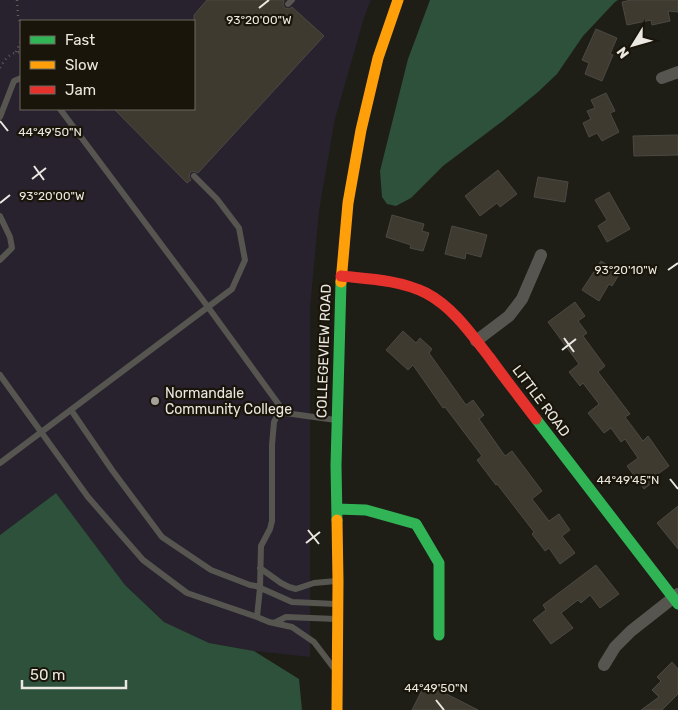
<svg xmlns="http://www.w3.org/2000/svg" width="678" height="710" viewBox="0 0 678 710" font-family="Rubik,sans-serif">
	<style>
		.education { fill: #28212e; fill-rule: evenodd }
		.forest { fill: #2d513b }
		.building { fill: #3f3a30; stroke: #4b4943 }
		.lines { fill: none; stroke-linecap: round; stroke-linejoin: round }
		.path { stroke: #5f5d58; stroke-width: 2.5; stroke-dasharray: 1 4; stroke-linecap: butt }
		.lane { stroke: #56554f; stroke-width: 6 }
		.street { stroke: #56554f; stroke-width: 12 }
		.fast { stroke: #30b455; stroke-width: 11 }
		.slow { stroke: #ff9f0a; stroke-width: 11 }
		.jam { stroke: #e5322d; stroke-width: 11 }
		.ticks { fill: none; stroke: #ebe8e1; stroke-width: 2 }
		.poi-dot { fill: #a3a19a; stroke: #19150a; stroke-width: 2 }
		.labels { text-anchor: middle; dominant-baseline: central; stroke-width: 4.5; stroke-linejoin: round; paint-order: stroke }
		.street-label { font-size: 14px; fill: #ebe8e1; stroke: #19150a }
		.poi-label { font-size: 14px; fill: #ebe8e1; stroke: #19150a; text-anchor: start }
		.ticks-label { font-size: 12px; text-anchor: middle; fill: #ebe8e1; stroke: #19150a; stroke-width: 4.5; stroke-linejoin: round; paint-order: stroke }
	</style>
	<rect width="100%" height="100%" fill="#1e1d16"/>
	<path class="education" d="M0,0H371L364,18L335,119L319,211L310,309V657L254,651L209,643L164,622L125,585L56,493L0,535ZM21,21H194V109H21Z"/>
	<path class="forest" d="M430,0H618L615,2L583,36L557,74L538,92L504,120L443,166L411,198L396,206L387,204L382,197L380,171L408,59Z
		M56,493L125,585L164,622L209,643L254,651L299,679L302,710H0V535Z"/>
	<path class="building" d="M207,0H284L283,5L285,8L289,9L292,7L324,36L198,173L193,171L190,173L189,177L191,180L187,183L114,109H194V15Z
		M631,0H678V12L668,11L670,21L652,25L651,20L627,25L622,2Z
		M596,29L617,38L610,54L613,55L602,81L585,74L589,63L582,60Z
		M606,93L615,111L610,113L619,132L602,141L597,133L589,137L583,123L591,119L587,111L595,108L591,100Z
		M678,135V155L634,156L633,136Z
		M498,170L517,194L500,207L497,203L480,216L465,196Z
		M538,177L568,182L565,202L534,197Z
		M609,192L630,229L607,242L598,226L607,220L595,200Z
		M392,215L424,224L422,231L429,233L423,251L410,248L411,245L386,237Z
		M452,226L487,235L481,257L466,253L465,259L445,254Z
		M601,261L620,273L612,286L609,284L599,301L582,290Z
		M575,302L585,316L578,321L587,333L583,336L605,366L598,372L630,414L625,417L643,441L648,436L669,466L651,479L653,482L644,489L627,466L638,458L625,439L621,442L611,428L604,433L588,413L599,404L583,383L580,386L569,372L579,364L548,322Z
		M403,331L416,343L420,338L432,349L429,353L466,405L473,400L484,415L479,419L505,456L512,451L542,491L532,499L549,521L559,514L570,530L562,536L575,553L560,564L549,548L545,551L532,534L534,532L497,484L496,485L477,460L482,456L445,407L443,408L413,365L408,370L386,350Z
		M678,506V549L657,523Z
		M596,565L619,594L600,608L590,595L581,603L578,600L561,613L573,628L551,644L533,620L546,610L543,605Z
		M672,662L678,669V694L662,710H641L659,697L652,690L661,681L657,677Z
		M431,686L478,710H412L423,688L429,691Z"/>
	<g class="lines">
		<path class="path" d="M17,0L18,16L21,26
			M16,52L21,41
			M0,68C5,59 10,52 21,52
			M102,109L103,110"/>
		<path class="lane" d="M288,4L292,0
			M60,109L208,307L285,413L336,420
			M0,117L14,81L21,78
			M0,216L10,237L12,248L0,260
			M0,375L88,497L143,560L187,593L257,617
			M281,408L274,422L272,445V521L270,529L261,546L260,588L257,617L269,622L292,627L314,642L333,667
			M71,410L112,470L162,537L211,570L250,585L256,586L292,602L336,604
			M0,463L232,289L245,260L239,228L217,199L194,176
			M260,568L281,583L289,587L296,589L314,583L336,581
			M274,623L286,617L336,619"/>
		<path class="street" d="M662,78L678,72
			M476,341L509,316L522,299L541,255
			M604,665L615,647L631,631L678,594"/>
		<path class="fast" d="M536,419L678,604
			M337,509L366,510L416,524L439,563V635
			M337,520L336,465L341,282"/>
		<path class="slow" d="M341,282L348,203L361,130L378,58L398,0
			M337,520L338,581L337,710"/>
		<path class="jam" d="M341,276C370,279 400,280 426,293C453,307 472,335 490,358C505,379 521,399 536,419"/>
	</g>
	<path class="ticks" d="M259,8L269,0M0,121L8,131M34,166L44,180M32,179L46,168M0,203L10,195M668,270L678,263M564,338L574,352M562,350L576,339M670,479L678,489M308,530L319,544M306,543L320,532M436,700L444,710"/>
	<circle class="poi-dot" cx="155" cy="401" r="5"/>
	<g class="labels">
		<g class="street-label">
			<text transform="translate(324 351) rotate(-88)">COLLEGEVIEW ROAD</text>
			<text transform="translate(541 401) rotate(53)">LITTLE ROAD</text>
		</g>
		<g class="poi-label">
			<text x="165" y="393">Normandale<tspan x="165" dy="16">Community College</tspan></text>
		</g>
	</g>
	<g class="ticks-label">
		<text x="259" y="24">93°20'00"W</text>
		<text x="50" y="136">44°49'50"N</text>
		<text x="52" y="200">93°20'00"W</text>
		<text x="626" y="274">93°20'10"W</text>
		<text x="628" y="484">44°49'45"N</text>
		<text x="436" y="692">44°49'50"N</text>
	</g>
	<rect x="20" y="20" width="175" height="90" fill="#19150a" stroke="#6d6960"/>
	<rect x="30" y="36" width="25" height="8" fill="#30b455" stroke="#6d6960"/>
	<text x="65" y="45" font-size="15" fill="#ebe8e1">Fast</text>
	<rect x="30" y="61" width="25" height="8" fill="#ff9f0a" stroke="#6d6960"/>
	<text x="65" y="70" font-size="15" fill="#ebe8e1">Slow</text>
	<rect x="30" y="86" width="25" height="8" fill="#e5322d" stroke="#6d6960"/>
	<text x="65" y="95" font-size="15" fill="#ebe8e1">Jam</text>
	<g transform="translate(633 45) rotate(233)" stroke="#19150a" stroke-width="4" paint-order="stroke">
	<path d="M0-4L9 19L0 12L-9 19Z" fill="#ebe8e1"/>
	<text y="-8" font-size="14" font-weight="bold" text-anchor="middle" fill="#ebe8e1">N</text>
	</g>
	<path d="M22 680v8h104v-8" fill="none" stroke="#ebe8e1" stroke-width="2.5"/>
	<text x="30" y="680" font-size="15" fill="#ebe8e1" stroke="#19150a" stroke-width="4" paint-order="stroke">50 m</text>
</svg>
